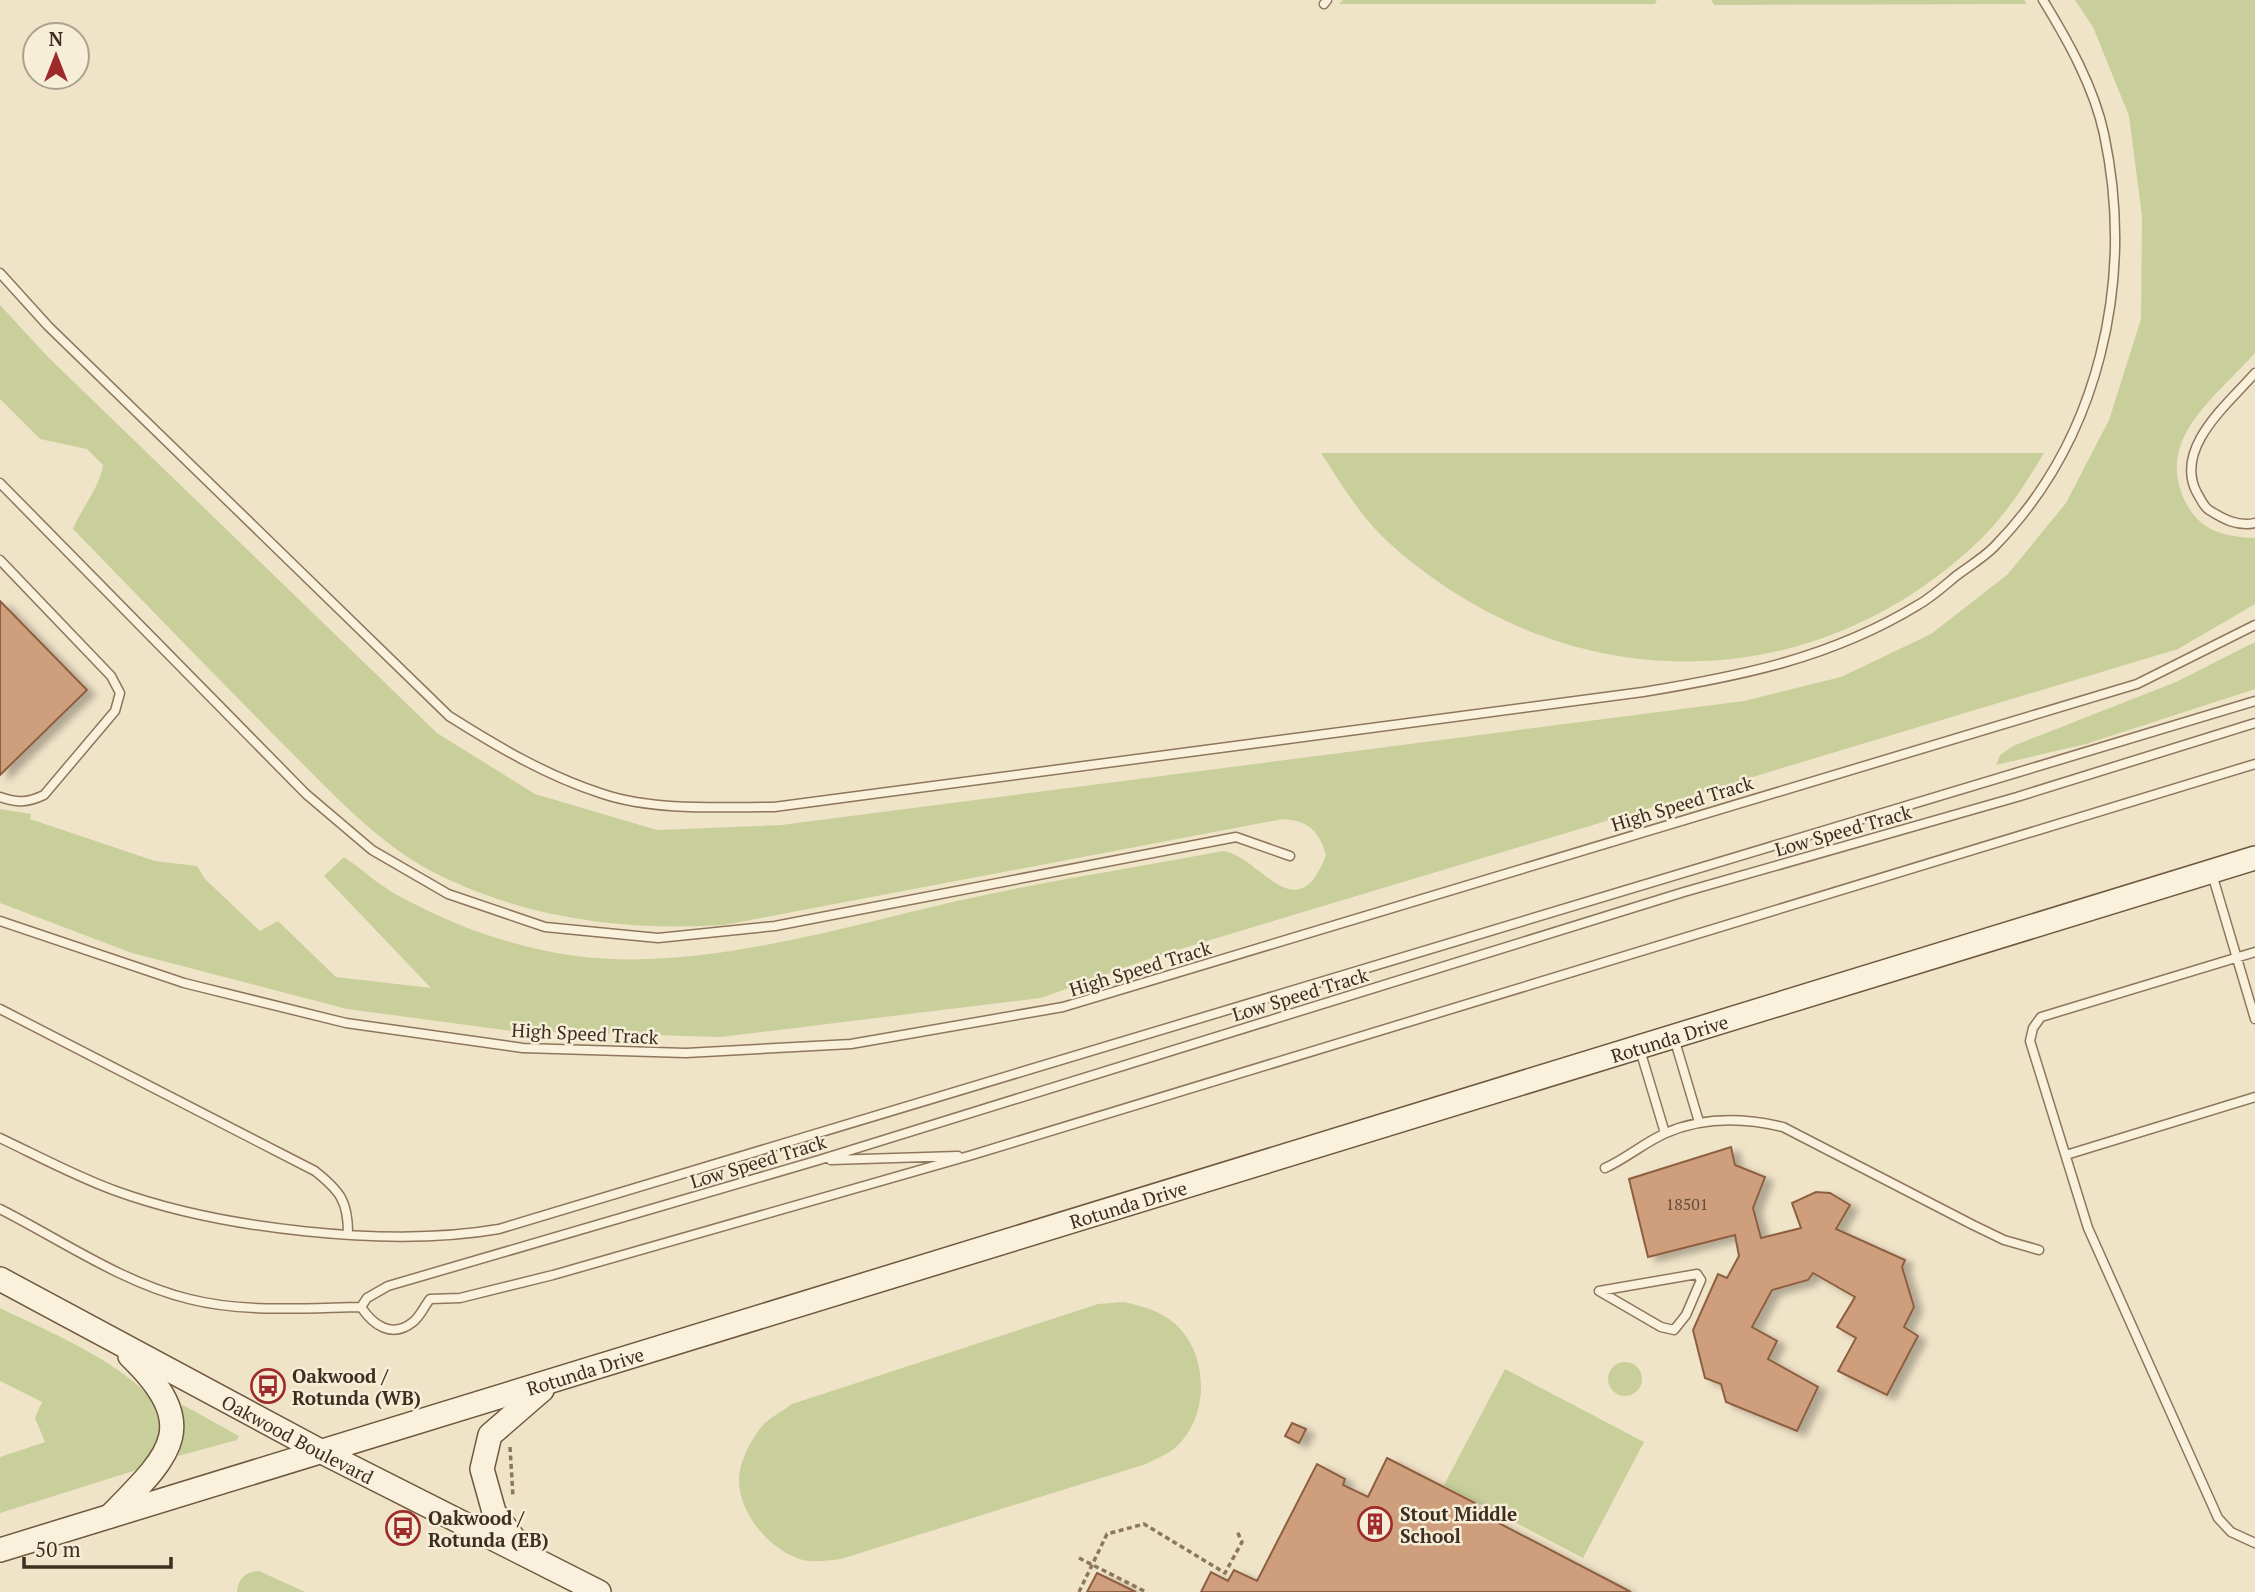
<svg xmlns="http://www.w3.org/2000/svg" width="2255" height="1592" viewBox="0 0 2255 1592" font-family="'PT Serif',serif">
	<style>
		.green { fill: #c9cf9b }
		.building { fill: #cf9f7d; stroke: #8d5f41; stroke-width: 2; filter: url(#shadow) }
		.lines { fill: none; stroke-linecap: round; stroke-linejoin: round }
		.lane-casing { stroke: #8d765c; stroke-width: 11 }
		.secondary-casing { stroke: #6f573f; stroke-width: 26 }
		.path { stroke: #8d765c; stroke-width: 3.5; stroke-dasharray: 5 3.5; stroke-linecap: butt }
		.lane { stroke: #faf1dc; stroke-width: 8 }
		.secondary { stroke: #faf1dc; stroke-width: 23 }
		.labels { text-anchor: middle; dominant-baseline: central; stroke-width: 5; stroke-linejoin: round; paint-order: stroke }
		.number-label { font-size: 16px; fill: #624a37 }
		.street-label { font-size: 19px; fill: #3d2e20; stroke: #f7eed8 }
		.poi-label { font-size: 19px; font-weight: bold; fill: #3d2e20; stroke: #f7eed8; text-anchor: start }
	</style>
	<defs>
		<filter id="shadow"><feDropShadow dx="8" dy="4.5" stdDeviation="3.5" flood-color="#0004"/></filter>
	</defs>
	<rect width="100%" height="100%" fill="#f0e4c8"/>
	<path class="green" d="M1343,0H1657L1655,4H1339Z
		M1711,0H2024L2027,4L1714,5Z
		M2075,0H2255V353C2215,398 2152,440 2187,505C2202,532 2227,537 2255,538V604L2178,649L1157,956L1041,998L720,1037L512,1031L347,1009L132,953L0,903V809L31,814L30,819L155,861L197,866L205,879L260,931L278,921L336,977L431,988L324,876L344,857C363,870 381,887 401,897C454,926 515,948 576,956C697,972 839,928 957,901C1045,881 1134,868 1223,851C1260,856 1297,933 1326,855C1319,831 1309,821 1283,819L724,925C628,931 529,919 441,876C381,847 334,795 287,748C215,676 144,602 73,529C83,505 99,489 103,465L87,449L40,439L0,399V305L48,357L437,733L535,794L657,830L781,825L1744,701L1841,677L1931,634L2008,574L2066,503L2109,420L2141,319L2142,216L2129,116L2093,27Z
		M1321,453H2044C2026,483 2007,513 1982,538C1811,704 1562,700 1388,542C1361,517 1341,484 1321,453Z
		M2255,642V689L2086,744L1996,765L2000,755L2013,746L2176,682Z
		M1124,1302C1142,1306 1158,1310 1173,1322C1210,1353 1210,1417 1175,1448C1167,1455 1155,1459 1146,1464L841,1559C831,1560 818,1562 808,1561C774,1555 739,1516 739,1480C739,1462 751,1440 762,1426C769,1418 783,1411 792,1404L1098,1304Z
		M0,1308C37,1327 177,1382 162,1435C159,1446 149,1458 143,1468L0,1513V1457L45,1442L35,1418L42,1402L0,1381Z
		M1608 1379a17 17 0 1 1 34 0a17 17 0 1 1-34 0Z
		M1505,1369L1644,1442L1583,1558L1444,1485Z
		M183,1405L239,1436L237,1440L178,1456L182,1430L179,1407Z
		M259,1571L305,1592H237C238,1578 246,1572 259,1571Z"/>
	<path class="building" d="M0,601L87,690L0,775Z
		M1731,1147L1735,1165L1765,1177L1753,1208L1761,1238L1801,1228L1792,1203L1816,1192L1830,1193L1850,1205L1836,1229L1905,1260L1902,1267L1914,1307L1904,1327L1918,1336L1887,1395L1838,1371L1856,1338L1837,1327L1855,1297L1813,1273L1808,1280L1772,1290L1752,1327L1777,1341L1768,1359L1818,1387L1797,1431L1726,1402L1721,1384L1705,1378L1693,1330L1718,1274L1727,1278L1739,1256L1735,1235L1648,1257L1629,1179Z
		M1292,1423L1306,1429L1299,1443L1285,1436Z
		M1387,1458L1475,1503L1472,1509L1631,1592H1201L1211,1572L1228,1581L1234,1570L1257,1581L1317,1464L1345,1479L1343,1485L1368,1497Z
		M1097,1573L1136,1592H1087Z"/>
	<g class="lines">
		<g class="lane-casing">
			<path id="lane" d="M1324,4L1327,0
				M0,273L48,326L449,716C498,747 547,776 603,794C654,811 721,807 774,807L1643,692C1741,676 1831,658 1918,605C1932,597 1944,586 1956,576C1968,567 1983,558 1994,547C2100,439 2135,280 2104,134C2094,87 2068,41 2043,0
				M2255,373C2229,403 2173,448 2197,493C2201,499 2203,506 2209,510C2223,519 2238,527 2255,523
				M0,483L306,794L372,850L448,894L545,927L658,938L775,926L1236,837L1290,856
				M0,560L111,676L120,693L115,711L44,795C27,803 17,803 0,797
				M2212,874L2255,1019
				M0,921L184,983L346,1023L523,1048L686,1053L851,1044L1063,1007L2137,684L2255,625
				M2255,952L2041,1017L2033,1028L2030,1041L2088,1228L2218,1518L2231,1532L2255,1543
				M0,1009L315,1171C340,1191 348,1201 348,1233
				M1674,1038L1699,1122
				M1640,1050L1665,1133
				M0,1138C38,1156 77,1177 116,1191C221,1229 389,1248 499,1229L2255,701
				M2066,1155L2255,1097
				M831,1160L958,1156
				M1605,1168C1627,1158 1645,1142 1666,1133C1703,1117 1745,1118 1783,1127L1973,1225L2004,1240L2039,1250
				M0,1209C61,1240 123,1283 189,1299C244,1313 305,1308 361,1307C373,1325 392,1339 413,1322C420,1317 425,1305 430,1299L460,1298L553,1275L972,1155L2255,764
				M1697,1274L1701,1280L1686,1315L1674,1330L1661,1327L1599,1291Z
				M361,1307L367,1298L388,1286L819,1160L1684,892L2017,797L2255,723"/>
		</g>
		<g class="secondary-casing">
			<g id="secondary">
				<path id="s1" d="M0,1279L322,1452L599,1592"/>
				<path d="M110,1516C170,1455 203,1427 130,1356"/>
				<path id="s2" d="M0,1550L2255,858"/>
				<path d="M523,1551L494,1512L482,1469L490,1435L542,1390"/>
			</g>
		</g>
		<path class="path" d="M510,1447L513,1497
			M1079,1558L1146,1592
			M1079,1592L1107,1534L1144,1524L1225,1573L1242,1542L1237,1531"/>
		<use href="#lane" class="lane"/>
		<use href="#secondary" class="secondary"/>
	</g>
	<defs>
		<g id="bus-ring" transform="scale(1.75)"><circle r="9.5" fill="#f7eed8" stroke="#9e2a2b" stroke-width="1.5"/><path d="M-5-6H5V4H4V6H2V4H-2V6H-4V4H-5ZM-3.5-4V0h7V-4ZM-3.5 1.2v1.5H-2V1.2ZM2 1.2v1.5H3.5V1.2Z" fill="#9e2a2b"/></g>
		<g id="building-ring" transform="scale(1.75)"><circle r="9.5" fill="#f7eed8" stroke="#9e2a2b" stroke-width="1.5"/><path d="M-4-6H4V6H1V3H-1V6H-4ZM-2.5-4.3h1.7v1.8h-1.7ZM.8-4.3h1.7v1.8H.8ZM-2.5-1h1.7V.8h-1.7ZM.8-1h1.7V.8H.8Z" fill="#9e2a2b"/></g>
	</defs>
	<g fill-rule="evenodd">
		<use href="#bus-ring" x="268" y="1386"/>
		<use href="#building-ring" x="1375" y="1524"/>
		<use href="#bus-ring" x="403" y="1528"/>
	</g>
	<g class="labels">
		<g class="number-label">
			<text x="1687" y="1204">18501</text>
		</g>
		<g class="street-label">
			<text transform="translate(1682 803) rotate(-17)">High Speed Track</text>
			<text transform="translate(1843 830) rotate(-16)">Low Speed Track</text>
			<text transform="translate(1140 968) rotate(-17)">High Speed Track</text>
			<text transform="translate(1300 994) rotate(-17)">Low Speed Track</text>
			<text transform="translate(585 1033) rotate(3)">High Speed Track</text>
			<text stroke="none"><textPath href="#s2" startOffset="1746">Rotunda Drive</textPath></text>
			<text transform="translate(758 1161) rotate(-17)">Low Speed Track</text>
			<text stroke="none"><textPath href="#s2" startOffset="1180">Rotunda Drive</textPath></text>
			<text stroke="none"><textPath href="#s2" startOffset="612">Rotunda Drive</textPath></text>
			<text stroke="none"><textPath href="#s1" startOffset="338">Oakwood Boulevard</textPath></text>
		</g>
		<g class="poi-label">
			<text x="292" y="1375">Oakwood /<tspan x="292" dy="22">Rotunda (WB)</tspan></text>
			<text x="1400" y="1513">Stout Middle<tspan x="1400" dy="22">School</tspan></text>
			<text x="428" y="1517">Oakwood /<tspan x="428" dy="22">Rotunda (EB)</tspan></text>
		</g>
	</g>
	<g transform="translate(56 56)"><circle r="33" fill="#f7eed8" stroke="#ada18e" stroke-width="2"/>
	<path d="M0-5L12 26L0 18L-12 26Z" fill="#9e2a2b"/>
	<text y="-10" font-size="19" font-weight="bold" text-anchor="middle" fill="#3d2e20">N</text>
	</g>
	<path d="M24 1557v10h147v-10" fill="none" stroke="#3d2e20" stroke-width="3.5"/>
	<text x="35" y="1557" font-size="21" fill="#3d2e20" stroke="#f7eed8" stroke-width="5" paint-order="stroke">50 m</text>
</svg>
